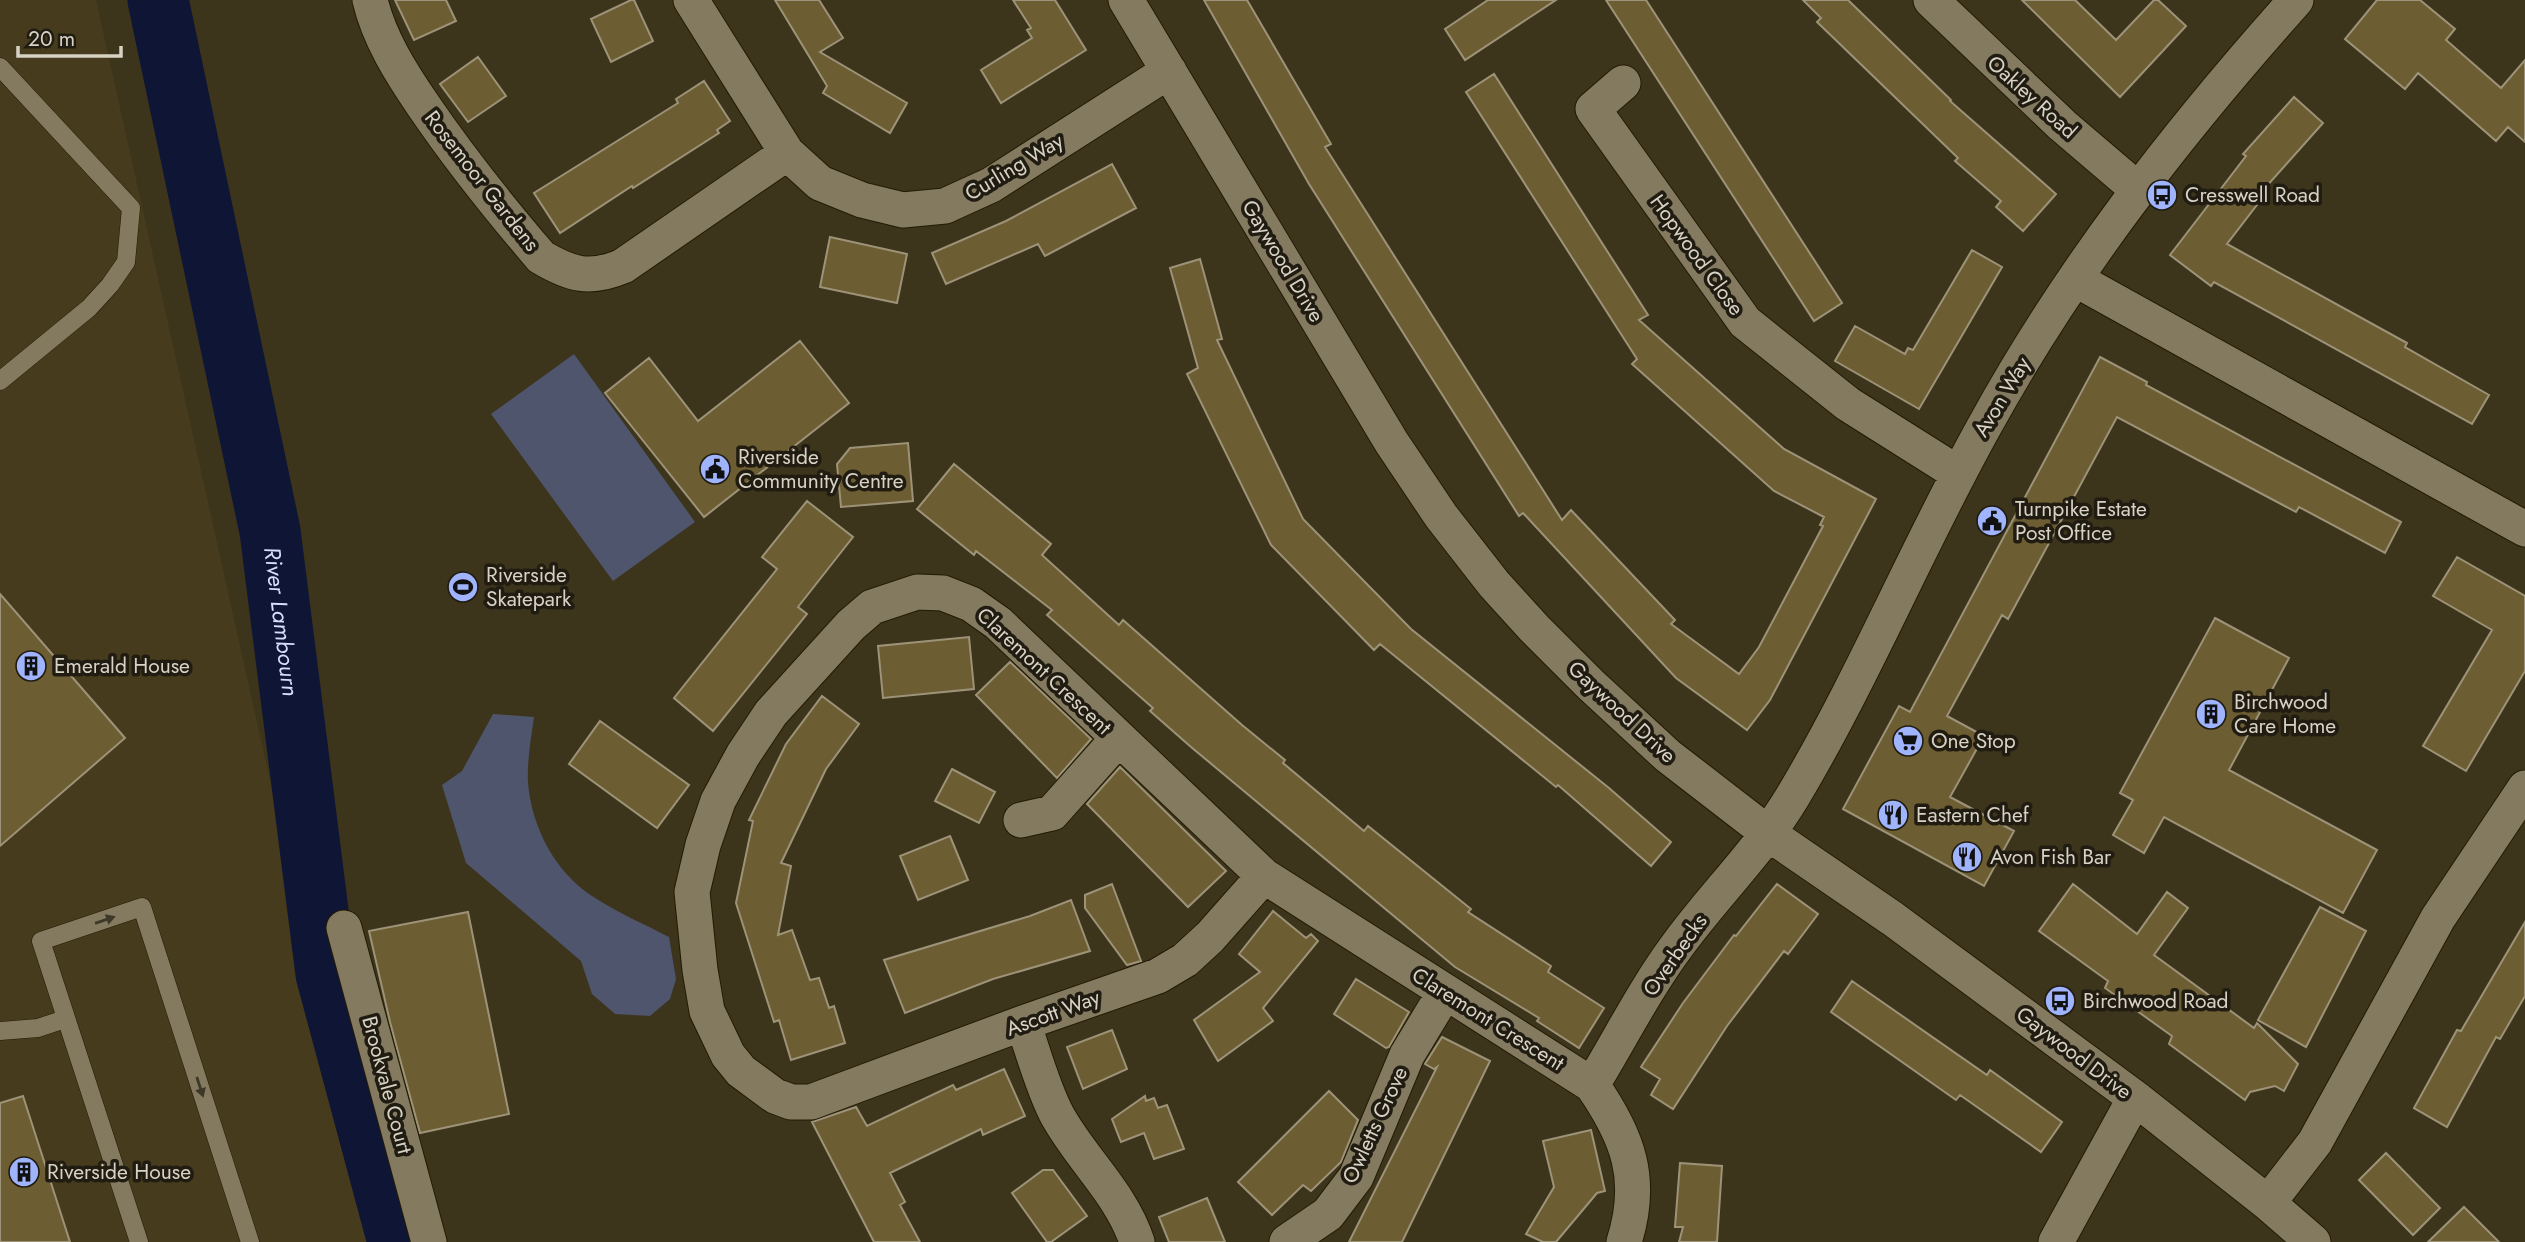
<svg xmlns="http://www.w3.org/2000/svg" width="2525" height="1242" viewBox="0 0 2525 1242" font-family="Jost,sans-serif">
	<style>
		.built { fill: #463b1c }
		.green { fill: #4e556c }
		.lines { fill: none; stroke-linecap: round; stroke-linejoin: round }
		.river { stroke: #0f1535; stroke-width: 61 }
		.building { fill: #6d5d32; stroke: #9d9379; stroke-width: 2 }
		.lane-casing { stroke: #231b04; stroke-width: 19 }
		.street-casing { stroke: #231b04; stroke-width: 37 }
		.lane { stroke: #837a60; stroke-width: 18 }
		.street { stroke: #837a60; stroke-width: 35 }
		.oneway { fill: #3e3829 }
		.labels { text-anchor: middle; dominant-baseline: central; stroke-width: 7; stroke-linejoin: round; paint-order: stroke }
		.street-label { font-size: 21px; fill: #d7d2c4; stroke: #201c12 }
		.poi-label { font-size: 21px; fill: #d7d2c4; stroke: #201c12; text-anchor: start }
		.water-label { font-size: 23px; font-style: italic; fill: #d6def9; stroke: #201c12 }
	</style>
	<rect width="100%" height="100%" fill="#3d341c"/>
	<path class="built" d="M0,0H96L373,1242H0Z"/>
	<path class="green" d="M574,354L695,522L613,581L491,414Z
		M493,714L534,717C531,739 527,760 528,782C531,826 555,872 592,896C616,912 644,924 669,937L676,979L670,999L650,1016L615,1014L592,994L581,961L466,863L442,785L462,771Z"/>
	<g class="lines">
		<path class="river" id="s1" d="M158,0L270,531L326,974L398,1242"/>
	</g>
	<path class="building" d="M395,0H446L456,21L414,40Z
		M631,0H634L653,41L611,62L591,19Z
		M775,0H819L843,38L820,52L907,103L890,133L823,93L827,86Z
		M1013,0H1055L1086,50L1001,103L981,70L1032,38L1027,30L1031,28Z
		M1204,0H1247L1331,144L1325,147L1562,520L1571,510L1675,620L1671,624L1739,674L1759,647L1823,526L1820,525L1824,517L1774,491L1632,364L1637,359L1466,92L1494,74L1648,315L1639,320L1784,449L1876,499L1770,700L1747,730L1676,678L1523,513L1519,516L1309,184Z
		M1488,0H1556L1465,60L1445,29Z
		M1606,0H1646L1842,303L1814,321Z
		M1803,0H1848L1951,100L1950,101L2056,194L2023,231L1996,207L2001,201L1955,161L1958,158L1817,22L1821,18Z
		M2022,0H2075L2116,40L2154,0H2158L2186,26L2120,97Z
		M2377,0H2420L2455,29L2446,40L2501,88L2525,60V142L2508,127L2496,141L2418,73L2405,89L2345,39Z
		M478,57L506,96L468,122L440,84Z
		M704,81L730,121L717,130L719,133L633,188L632,186L560,233L534,193L678,103L676,99Z
		M2294,97L2323,123L2256,198L2260,201L2227,244L2407,343L2405,347L2489,395L2472,424L2214,282L2211,286L2170,255L2246,156L2243,154Z
		M1112,164L1136,208L1045,256L1038,244L946,284L932,253L1006,221Z
		M830,237L907,254L897,303L820,287Z
		M1972,250L2002,267L1919,409L1835,361L1855,326L1905,354L1908,348L1913,350Z
		M1200,259L1222,339L1217,340L1303,519L1411,629L1609,788L1671,842L1651,866L1558,785L1556,787L1380,644L1374,650L1271,545L1187,374L1198,368L1170,268Z
		M800,341L849,403L704,517L605,393L649,358L698,421Z
		M2100,357L2147,382L2146,385L2401,522L2385,553L2299,507L2296,512L2117,417L2008,619L2002,615L1947,716L1984,736L1950,797L2014,831L1984,886L1843,809L1899,706L1910,712Z
		M908,443L913,501L841,507L837,464L850,448Z
		M954,464L1051,544L1042,555L1119,625L1123,620L1242,725L1285,760L1283,763L1364,831L1368,826L1471,909L1468,912L1551,966L1548,972L1604,1008L1579,1048L1537,1021L1539,1018L1455,967L1191,747L1150,711L1153,708L1047,615L1052,610L976,551L974,555L917,509Z
		M807,501L853,537L798,607L807,614L713,731L674,698L777,569L762,557Z
		M2457,557L2525,596V671L2466,771L2423,746L2492,630L2433,596Z
		M0,594L125,738L0,846Z
		M2215,618L2289,658L2229,770L2377,850L2343,913L2164,817L2144,853L2113,835L2133,800L2120,793Z
		M969,637L974,689L883,698L878,646Z
		M1010,662L1091,739L1057,778L976,695Z
		M822,696L859,724L826,769L781,863L791,866L778,935L792,930L810,980L819,978L829,1008L834,1006L845,1043L791,1060L779,1020L774,1022L736,903L753,821L749,820L786,744Z
		M600,721L689,785L657,828L569,764Z
		M1120,767L1226,871L1188,907L1087,804Z
		M952,769L995,792L979,823L935,801Z
		M950,836L968,880L918,900L900,856Z
		M1112,884L1141,961L1127,965L1085,908V895Z
		M1777,884L1818,914L1788,954L1784,951L1727,1026L1673,1109L1651,1095L1660,1079L1641,1067L1683,1003L1734,935L1736,936Z
		M2073,884L2137,934L2167,892L2188,908L2154,955L2254,1028L2257,1023L2298,1064L2284,1091L2275,1086L2250,1092L2245,1100L2169,1044L2172,1036L2105,988L2108,981L2039,931Z
		M1071,900L1090,951L993,979L905,1013L884,960L1030,916Z
		M2320,907L2366,931L2306,1047L2258,1020Z
		M1273,911L1306,938L1311,934L1318,941L1263,1008L1273,1021L1218,1061L1194,1020L1260,972L1239,954Z
		M468,912L509,1114L420,1133L390,1022L369,931Z
		M2525,922V996L2500,1039L2496,1037L2447,1127L2414,1108L2457,1030L2461,1031Z
		M1356,979L1409,1012L1389,1047L1386,1048L1334,1014Z
		M1852,981L1987,1075L1990,1070L2062,1122L2041,1152L1960,1095L1956,1100L1831,1012Z
		M1112,1030L1127,1069L1083,1089L1067,1047Z
		M1442,1037L1490,1061L1402,1242H1349L1437,1067L1434,1069L1425,1064Z
		M1004,1069L1025,1116L983,1135L981,1129L890,1173L905,1202L900,1205L920,1242H874L812,1122L856,1107L867,1126L953,1085L956,1090Z
		M1329,1091L1358,1120L1341,1162L1311,1191L1303,1185L1272,1215L1238,1182Z
		M23,1096L70,1242H0V1103Z
		M1145,1096L1146,1101L1154,1098L1158,1108L1167,1105L1184,1149L1154,1159L1144,1133L1121,1142L1112,1119Z
		M1591,1130L1605,1191L1597,1193L1556,1242H1543L1526,1234L1554,1187L1543,1141Z
		M2386,1153L2440,1208L2413,1235L2359,1180Z
		M1680,1163L1722,1166L1717,1242H1679L1683,1227H1675Z
		M1043,1170H1053L1087,1216L1051,1242H1047L1012,1193Z
		M1207,1198L1225,1242H1169L1159,1217Z
		M2464,1207L2499,1242H2428Z"/>
	<g class="lines">
		<g class="lane-casing">
			<path id="lane" d="M0,67L131,208L126,262L110,285L89,308L0,381
				M0,1031L38,1028L65,1019
				M139,1242L41,941L142,907L250,1242"/>
		</g>
		<g class="street-casing">
			<path id="street" d="M370,0C379,38 401,73 423,105C459,158 499,208 541,257C571,275 590,280 623,266L787,153
				M691,0L787,153L820,183L862,200L903,210L945,206L991,185L1169,71
				M1126,0L1392,443L1441,516L1494,584L1534,628L1591,685L1668,756L1769,834L1893,919L2135,1098L2268,1203L2313,1242
				M1931,0L2062,125L2137,189
				M1623,83L1593,109L1745,322L1848,404L1959,474
				M2075,279L2525,529
				M1021,820L1052,813L1118,739
				M1264,876L1210,937L1185,960L1158,976L1023,1023L811,1102H791L775,1096L741,1071L728,1055L707,1011L700,970L692,892L703,845L718,801L743,755L771,713L851,625L872,607L917,592L943,593L971,604L998,623L1264,876L1592,1085C1628,1137 1644,1179 1624,1242
				M344,928L429,1242
				M1023,1023C1033,1051 1043,1089 1057,1115C1081,1159 1121,1193 1137,1242
				M1592,1085C1620,1039 1645,989 1677,946C1714,895 1760,851 1793,796C1864,677 1917,547 1985,425C2070,270 2178,132 2296,0
				M2268,1203L2315,1142L2438,918L2525,788
				M1287,1242L1328,1214L1356,1177L1407,1055L1445,992
				M2056,1242L2135,1098"/>
		</g>
		<use href="#lane" class="lane"/>
		<use href="#street" class="street"/>
	</g>
	<defs><path id="oneway-solid" d="M-6-.8H1V-3.2L6.5 0L1 3.2V.8H-6Z" transform="scale(1.75)"/></defs>
	<g class="oneway">
		<use href="#oneway-solid" transform="translate(105 920) rotate(-19)"/>
		<use href="#oneway-solid" transform="translate(200 1087) rotate(72)"/>
	</g>
	<defs>
		<g id="bus-disc" transform="scale(1.575)"><circle r="9.5" fill="#a0b3fd" stroke="#201c12"/><path d="M-5-6H5V4H4V6H2V4H-2V6H-4V4H-5ZM-3.5-4V0h7V-4ZM-3.5 1.2v1.5H-2V1.2ZM2 1.2v1.5H3.5V1.2Z" fill="#111"/></g>
		<g id="civic-disc" transform="scale(1.575)"><circle r="9.5" fill="#a0b3fd" stroke="#201c12"/><path d="M-.6-6.5H3V-4.5H.6V-3L4-1V1h2V6H-6V1h2V-1L-.6-3ZM-1.2 2.5V6h2.4V2.5Z" fill="#111"/></g>
		<g id="stadium-disc" transform="scale(1.575)"><circle r="9.5" fill="#a0b3fd" stroke="#201c12"/><path d="M0-5a6.5 5 0 1 0 0 10a6.5 5 0 1 0 0-10ZM-3.5-1.8h7v3.6h-7Z" fill="#111"/></g>
		<g id="building-disc" transform="scale(1.575)"><circle r="9.5" fill="#a0b3fd" stroke="#201c12"/><path d="M-4-6H4V6H1V3H-1V6H-4ZM-2.5-4.3h1.7v1.8h-1.7ZM.8-4.3h1.7v1.8H.8ZM-2.5-1h1.7V.8h-1.7ZM.8-1h1.7V.8H.8Z" fill="#111"/></g>
		<g id="supermarket-disc" transform="scale(1.575)"><circle r="9.5" fill="#a0b3fd" stroke="#201c12"/><path d="M-6-5.5h2.5l.6 2H6L4.5 2H-2.5L-4.4-4H-6ZM-1.5 3.2a1.3 1.3 0 1 0 .1 0ZM3 3.2a1.3 1.3 0 1 0 .1 0Z" fill="#111"/></g>
		<g id="restaurant-disc" transform="scale(1.575)"><circle r="9.5" fill="#a0b3fd" stroke="#201c12"/><path d="M-5-6h1v4h1v-4h1v4h1v-4h1v5L-1.5 .5V6h-2V.5L-5-1ZM5-6V6H3V1.5H1.5Q1.5-4 5-6Z" fill="#111"/></g>
	</defs>
	<g fill-rule="evenodd">
		<use href="#bus-disc" x="2162" y="195"/>
		<use href="#civic-disc" x="715" y="469"/>
		<use href="#civic-disc" x="1992" y="521"/>
		<use href="#stadium-disc" x="463" y="587"/>
		<use href="#building-disc" x="31" y="666"/>
		<use href="#building-disc" x="2211" y="714"/>
		<use href="#supermarket-disc" x="1908" y="741"/>
		<use href="#restaurant-disc" x="1893" y="815"/>
		<use href="#restaurant-disc" x="1967" y="857"/>
		<use href="#bus-disc" x="2060" y="1001"/>
		<use href="#building-disc" x="24" y="1172"/>
	</g>
	<g class="labels">
		<g class="street-label">
			<text transform="translate(2032 97) rotate(42)">Oakley Road</text>
			<text transform="translate(1014 167) rotate(-31)">Curling Way</text>
			<text transform="translate(482 181) rotate(52)">Rosemoor Gardens</text>
			<text transform="translate(1697 255) rotate(54)">Hopwood Close</text>
			<text transform="translate(1283 261) rotate(59)">Gaywood Drive</text>
			<text transform="translate(2002 397) rotate(-59)">Avon Way</text>
			<text transform="translate(1044 671) rotate(43)">Claremont Crescent</text>
			<text transform="translate(1622 712) rotate(43)">Gaywood Drive</text>
			<text transform="translate(1675 955) rotate(-55)">Overbecks</text>
			<text transform="translate(1053 1013) rotate(-20)">Ascott Way</text>
			<text transform="translate(1488 1019) rotate(32)">Claremont Crescent</text>
			<text transform="translate(2074 1053) rotate(37)">Gaywood Drive</text>
			<text transform="translate(387 1085) rotate(75)">Brookvale Court</text>
			<text transform="translate(1375 1125) rotate(-65)">Owletts Grove</text>
		</g>
		<g class="poi-label">
			<text x="2185" y="195">Cresswell Road</text>
			<text x="738" y="457">Riverside<tspan x="738" dy="24">Community Centre</tspan></text>
			<text x="2015" y="509">Turnpike Estate<tspan x="2015" dy="24">Post Office</tspan></text>
			<text x="486" y="575">Riverside<tspan x="486" dy="24">Skatepark</tspan></text>
			<text x="54" y="666">Emerald House</text>
			<text x="2234" y="702">Birchwood<tspan x="2234" dy="24">Care Home</tspan></text>
			<text x="1931" y="741">One Stop</text>
			<text x="1916" y="815">Eastern Chef</text>
			<text x="1990" y="857">Avon Fish Bar</text>
			<text x="2083" y="1001">Birchwood Road</text>
			<text x="47" y="1172">Riverside House</text>
		</g>
		<g class="water-label">
			<text stroke="none"><textPath href="#s1" startOffset="634">River Lambourn</textPath></text>
		</g>
	</g>
	<path d="M18 46v10h103v-10" fill="none" stroke="#d7d2c4" stroke-width="3.5"/>
	<text x="28" y="46" font-size="21" fill="#d7d2c4" stroke="#201c12" stroke-width="5" paint-order="stroke">20 m</text>
</svg>
